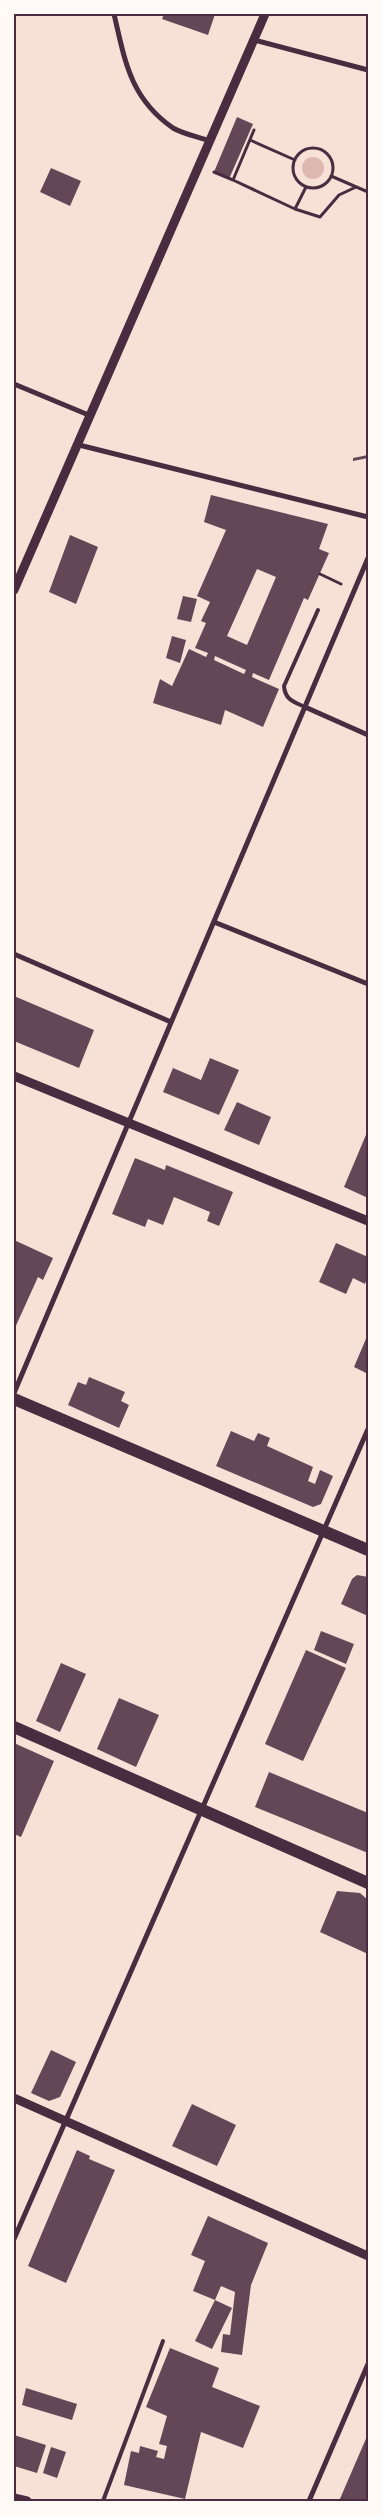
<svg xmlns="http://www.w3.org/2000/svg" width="382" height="2515" viewBox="0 0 382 2515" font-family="'IBM Plex Sans',sans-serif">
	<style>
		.water { fill: #dcb8b0 }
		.building { fill: #644757; fill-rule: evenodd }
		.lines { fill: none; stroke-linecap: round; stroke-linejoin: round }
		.path { stroke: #4a2c40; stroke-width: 3 }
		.service { stroke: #4a2c40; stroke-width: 4 }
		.minor { stroke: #4a2c40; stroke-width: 5 }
		.tertiary { stroke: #4a2c40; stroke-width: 9 }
		.primary { stroke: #4a2c40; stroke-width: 12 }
		.neatline { fill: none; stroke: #4a2c40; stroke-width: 2 }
	</style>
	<rect width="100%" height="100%" fill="#f7e1d7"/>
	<path class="water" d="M302 168a11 11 0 1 1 22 0a11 11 0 1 1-22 0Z"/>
	<path class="building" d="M164,14H215L208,35L162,19Z
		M237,117L253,124L229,179L214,172Z
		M51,168L81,181L70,206L40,192Z
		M368,455V458L353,461V458Z
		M211,495L328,524L319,549L329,553L308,600L304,598L269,680L253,673L252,677L279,689L263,727L225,710L221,725L153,703L160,679L172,686L189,649L206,657L208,653L195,648L206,623L201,621L210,602L197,596L226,530L204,522ZM257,569L276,577L247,645L227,636ZM215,656L246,670L244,674L214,660Z
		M70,535L98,547L76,604L49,592Z
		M183,596L197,599L191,622L177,619Z
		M172,636L186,640L180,663L166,658Z
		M14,996L94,1030L79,1068L14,1041Z
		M210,1058L239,1070L219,1115L163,1092L173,1068L201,1080Z
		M237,1102L271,1117L259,1145L224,1130Z
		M368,1130V1198L344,1187Z
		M135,1158L165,1170L166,1165L233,1192L219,1226L207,1221L210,1212L174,1197L163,1225L148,1219L145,1227L112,1214Z
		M14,1240L53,1258L43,1280L38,1277L14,1330Z
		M336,1243L368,1257V1275L365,1284L353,1278L346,1294L319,1282Z
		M368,1334V1374L354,1367Z
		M89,1377L125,1392L121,1401L129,1405L119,1428L68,1405L78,1382L86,1385Z
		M231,1431L254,1441L258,1433L270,1438L267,1446L313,1467L308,1481L315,1484L320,1470L333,1476L321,1504L313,1507L216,1466Z
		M357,1575L368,1577V1616L341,1604L352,1579Z
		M321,1631L354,1644L346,1664L314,1650Z
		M306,1650L346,1668L303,1761L265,1744Z
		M61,1663L86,1674L60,1732L36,1721Z
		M119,1698L159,1715L136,1767L97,1749Z
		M14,1743L54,1761L21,1837L14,1834Z
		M269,1772L368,1813V1853L255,1807Z
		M337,1891L360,1893L368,1900V1954L320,1932Z
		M51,2050L76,2062L60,2097L49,2101L31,2093Z
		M192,2104L236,2125L217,2166L172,2146Z
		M77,2150L90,2156L89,2159L115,2170L66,2283L28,2266Z
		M208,2216L268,2243L251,2285L242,2355L221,2352L223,2334L230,2335L235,2292L221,2286L215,2300L193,2291L205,2261L191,2255Z
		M215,2300L232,2308L212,2349L195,2341Z
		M170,2348L219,2368L212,2387L260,2406L243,2448L201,2432L185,2499L124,2485L131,2451L139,2453L140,2446L158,2451L156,2457L164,2459L167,2446L159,2444L167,2416L146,2407Z
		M26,2388L77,2404L72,2420L22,2405Z
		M368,2434V2501H339Z
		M14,2435L46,2445L37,2473L14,2466Z
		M51,2447L66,2452L57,2478L43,2473Z"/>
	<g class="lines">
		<path class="path" d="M250,140L295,160
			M293 168a20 20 0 1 1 40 0a20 20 0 1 1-40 0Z
			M214,172L233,180L254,130
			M331,176L368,192
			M233,180L295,209
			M306,187L295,209L320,217L339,195L356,187
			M320,574L341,584"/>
		<path class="service" d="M305,707C294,702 285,700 284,686L318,610
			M103,2501L163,2341"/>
		<path class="minor" d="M114,14C125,61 130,98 173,128C183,134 199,137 210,141
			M254,40L368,70
			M14,384L91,416
			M79,445L368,517
			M305,707L368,735
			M214,922L368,984
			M14,954L171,1022
			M14,1393L368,558
			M14,2239L368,1429
			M309,2501L368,2364"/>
		<path class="tertiary" d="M14,590L265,14
			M14,1076L368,1221
			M14,2098L368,2256
			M14,2498L27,2501"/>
		<path class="primary" d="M14,1399L368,1550
			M14,1727L368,1883"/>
	</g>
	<rect width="382" height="2515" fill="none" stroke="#fffaf5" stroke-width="30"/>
	<rect x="15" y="15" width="352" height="2485" class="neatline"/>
</svg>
